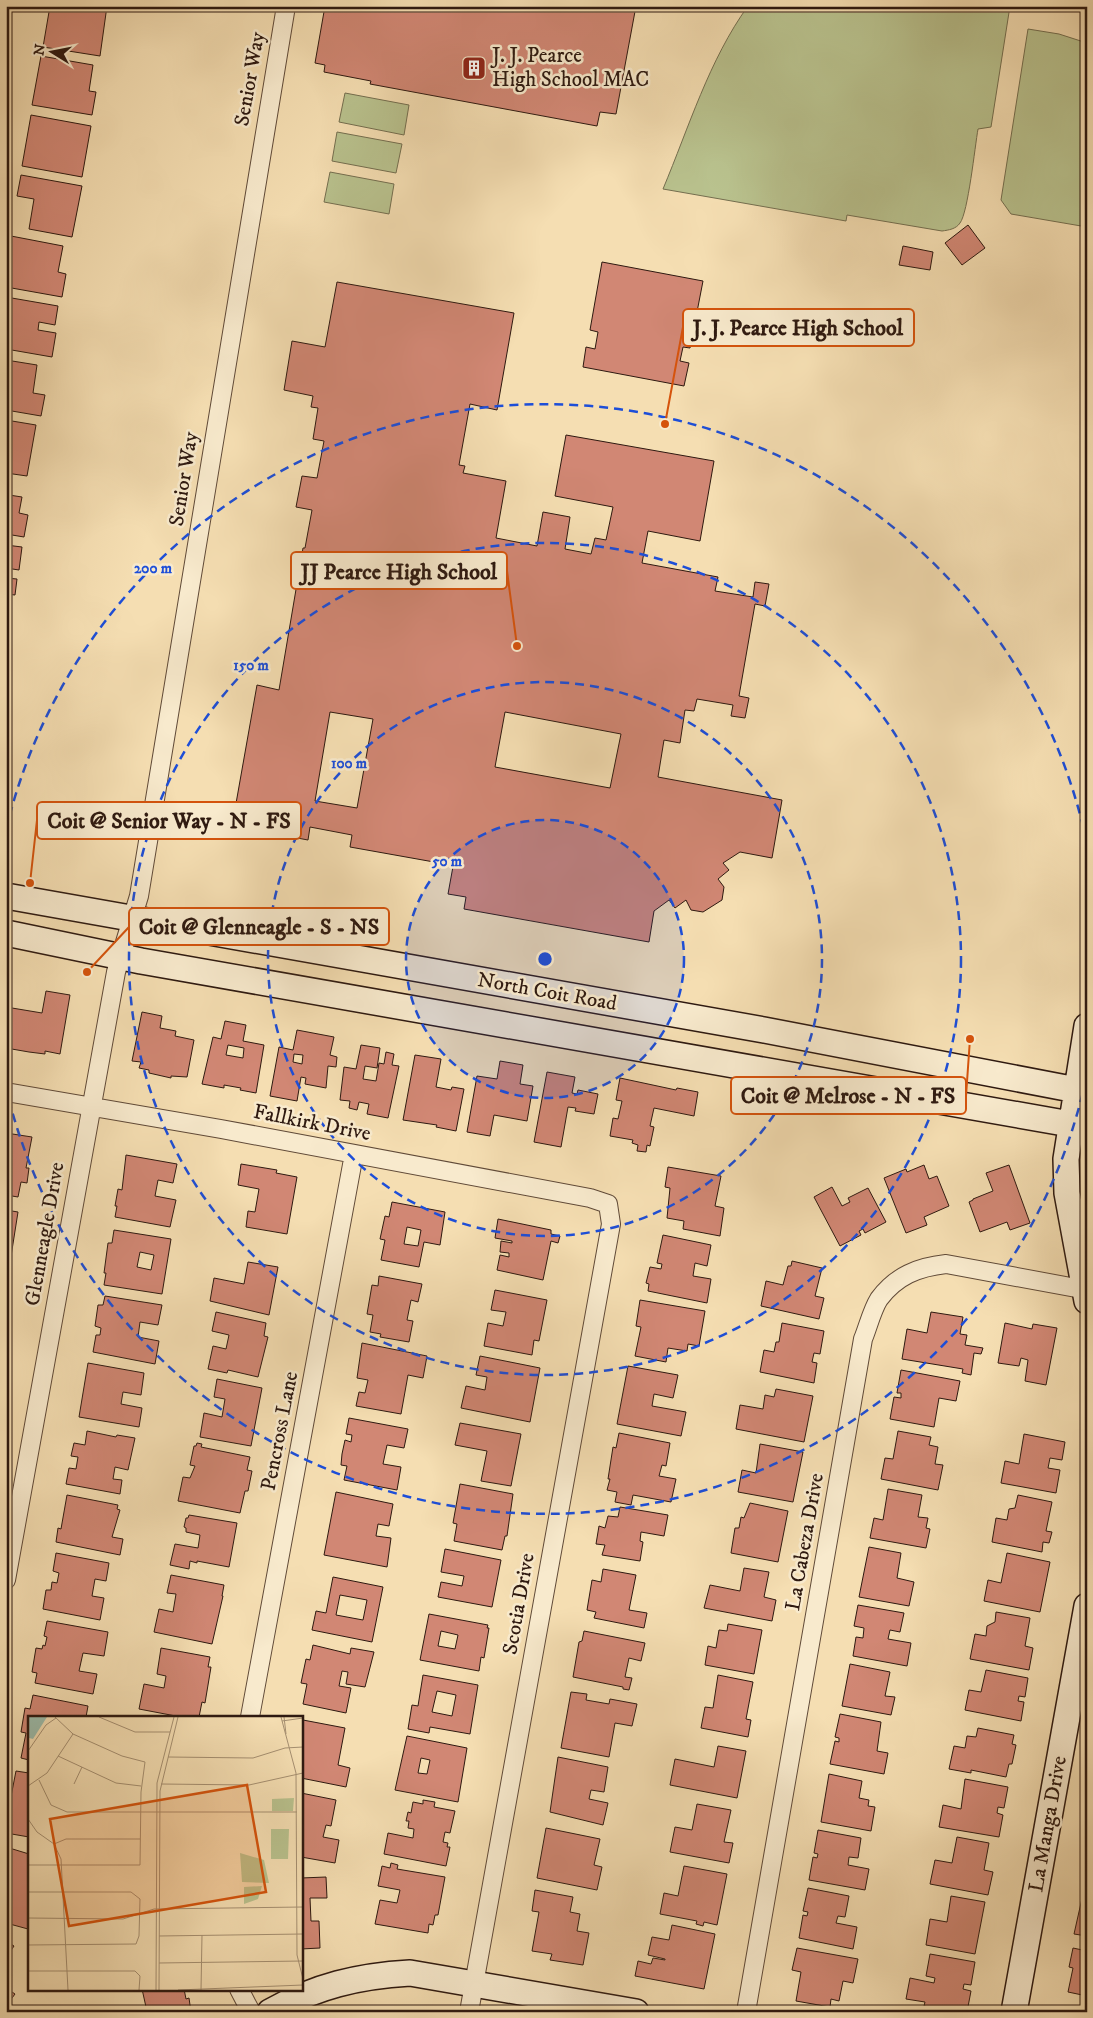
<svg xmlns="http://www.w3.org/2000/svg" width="1093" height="2018" viewBox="0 0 1093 2018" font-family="'IM FELL DW Pica',serif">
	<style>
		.green { fill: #b9c28e; stroke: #746e4f }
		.building { fill: #d18774; stroke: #2e1910; fill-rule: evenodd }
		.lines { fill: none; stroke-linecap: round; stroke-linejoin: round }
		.street-casing { stroke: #604a38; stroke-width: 20 }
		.secondary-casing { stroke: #2e1910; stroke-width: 28 }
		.street { stroke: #f8eacd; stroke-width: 18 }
		.secondary { stroke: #f8eacd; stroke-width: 25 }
		.ring { fill: none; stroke: #1d4ed8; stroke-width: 2.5; stroke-dasharray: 9 6 }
		.labels { text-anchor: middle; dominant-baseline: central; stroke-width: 5; stroke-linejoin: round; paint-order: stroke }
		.poi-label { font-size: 21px; fill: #2e1910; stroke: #f8eacd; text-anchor: start }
		.street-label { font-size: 21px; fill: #2e1910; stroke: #f8eacd }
		.inset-road { fill: none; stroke: #a58f71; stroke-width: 1 }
		.view { fill: #d5530c; fill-opacity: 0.15; stroke: #d5530c; stroke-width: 2.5 }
		.inset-edge { fill: none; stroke: #2e1910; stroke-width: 2.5 }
		.centre { fill: #1d4ed8; stroke: #f8eacd; stroke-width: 2.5 }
		.ring-label { font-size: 15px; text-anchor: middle; font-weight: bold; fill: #1d4ed8; stroke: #f8eacd; stroke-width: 5; stroke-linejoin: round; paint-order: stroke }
		.leader { fill: none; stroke: #d5530c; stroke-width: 2 }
		.callout-dot { fill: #d5530c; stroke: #f8eacd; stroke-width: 2 }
		.callout { fill: #f8eacd; stroke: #d5530c; stroke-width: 2 }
		.callout-label { font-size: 22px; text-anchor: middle; font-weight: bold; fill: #2e1910 }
	</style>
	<rect width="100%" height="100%" fill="#f5deb2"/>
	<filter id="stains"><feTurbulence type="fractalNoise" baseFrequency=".004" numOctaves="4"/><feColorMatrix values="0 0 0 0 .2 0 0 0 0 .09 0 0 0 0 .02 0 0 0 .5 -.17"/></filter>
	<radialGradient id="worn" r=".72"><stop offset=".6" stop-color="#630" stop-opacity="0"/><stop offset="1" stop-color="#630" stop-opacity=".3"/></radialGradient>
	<path class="green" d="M748,6H1010L991,127L978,129C975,146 968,213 960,223C956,229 949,230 942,231L847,215L846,221L663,189C689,127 709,60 748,6Z
		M1028,29L1059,34L1087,43V227L1011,214L1001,200Z
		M345,93L409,105L404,135L339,122Z
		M337,132L402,144L396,173L332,161Z
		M330,172L394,184L389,214L324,202Z"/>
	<path class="building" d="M50,6H107L100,56L43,47Z
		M325,6H636L616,114L600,112L597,126L370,84L371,81L324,72L325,65L315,63Z
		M41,56L93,65L89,91L96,92L92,115L32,105Z
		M31,115L91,126L82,177L22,166Z
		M21,175L82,186L72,237L29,229L34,199L17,196Z
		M968,225L985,248L962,265L945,243Z
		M11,236L63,246L58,272L66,274L62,297L6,287V262Z
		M903,246L933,252L930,270L899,265Z
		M602,262L703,281L690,348L683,347L680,361L689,363L684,386L583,367L586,347L595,349L598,332L590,330Z
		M337,282L514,313L497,410L470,404L459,465L465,466L463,473L506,481L496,538L537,546L543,512L570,517L565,549L591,554L595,538L606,540L613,507L555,496L566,435L714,461L700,541L648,531L642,563L718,577L715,591L753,597L755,582L769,584L765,606L755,604L739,696L749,698L745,718L731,716L733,705L697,699L694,711L685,710L680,743L664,740L658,777L782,800L772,858L740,852L723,863L729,870L718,879L724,887L722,900L703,912L691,910L686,900L675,908L669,900L654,911L649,942L464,909L466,897L448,894L454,861L435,857L434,862L350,847L352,835L310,827L308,840L232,826L257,685L279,690L303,548H305L312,510L296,507L302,476L317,478L324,441L313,439L318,408L311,407L313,396L284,390L292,341L325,347ZM330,712L373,719L357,808L315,801ZM505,712L621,734L610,788L495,767Z
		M6,297L58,306L55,325L39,322L38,330L56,333L52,357L6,349Z
		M6,360L37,365L33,393L45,395L41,416L6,410Z
		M6,420L36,425L27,476L6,473Z
		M6,483L11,484L9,495L22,497L19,513L28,515L24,537L6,534Z
		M6,545L22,547L19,570L6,568Z
		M6,578L17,579L15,595L6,594Z
		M6,607L11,608L6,640Z
		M46,991L70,995L60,1054L45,1051V1054L29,1052L6,1048V1007L42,1013Z
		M142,1012L162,1016L160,1028L176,1031L175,1036L194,1040L187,1077L171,1076V1078L149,1073V1070L139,1068L141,1062L132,1061Z
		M225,1021L246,1025L243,1041L264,1045L256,1093L240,1090L241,1088L224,1085V1088L202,1084L213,1037L221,1039ZM228,1045L244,1048L243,1058L226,1055Z
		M297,1030L334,1037L330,1055L337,1057L336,1067L328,1066L326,1088L305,1084L306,1078L301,1077L297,1101L270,1096L279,1047L293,1050ZM294,1054L303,1055L302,1064L293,1062Z
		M361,1045L380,1048L377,1068L365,1066L363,1079L376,1081L379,1063L384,1064L386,1052L394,1054L392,1065L399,1066L388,1118L367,1114L369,1104L359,1102L357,1110L349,1108L350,1101L340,1100L344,1067L356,1069Z
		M415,1055L441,1059L436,1087L451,1090L452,1087L464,1089L456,1131L436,1127L437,1125L403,1120Z
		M500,1061L523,1065L520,1084L533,1086L527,1121L494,1115L490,1136L467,1132L477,1076L497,1079Z
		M547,1072L575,1077L572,1093L577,1094L578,1090L598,1094L594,1114L575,1111L576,1108L568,1107L561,1147L534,1142Z
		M620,1078L676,1090L677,1088L698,1092L694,1116L654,1108L650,1126L654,1127L650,1146L647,1145L646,1152L637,1151L638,1145L632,1143L633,1140L610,1136L613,1118L618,1119L622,1101L616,1100Z
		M6,1133L32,1137L26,1168H29L27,1183L21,1182L18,1197L6,1195Z
		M126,1155L177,1164L173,1183L158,1180L155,1196L176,1200L170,1227L115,1217L117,1206H115L118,1189L122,1190Z
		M241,1164L277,1170L276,1173L297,1177L287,1234L246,1227L248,1211L255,1212L259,1189L238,1185Z
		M924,1165L929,1179L937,1176L949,1206L924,1217L927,1225L906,1233L884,1178L906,1169L907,1172Z
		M1009,1165L1030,1223L1010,1230L1007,1222L980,1232L969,1202L973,1200V1199L993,1191L986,1173Z
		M668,1167L721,1176L715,1206L724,1208L720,1236L683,1229L684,1221L667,1218L670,1188L665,1187Z
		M832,1187L842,1206L850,1202L848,1198L868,1188L886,1222L865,1233L863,1229L859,1231L861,1235L840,1246L814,1197Z
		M392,1202L445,1212L440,1245L424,1242L419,1267L381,1260L385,1240L380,1239L385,1216L389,1217ZM407,1227L421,1230L418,1246L404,1244Z
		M6,1210L18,1212L9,1269L6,1268Z
		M498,1219L551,1230V1234L560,1236L558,1243L551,1241L543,1280L497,1270L500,1255L509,1257V1253L500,1252L501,1241L512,1243V1241L495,1238Z
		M114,1230L171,1239L162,1294L104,1285L106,1273H104L108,1243H112ZM140,1252L154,1255L151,1270L137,1267Z
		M663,1235L711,1245L707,1266L695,1263L693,1276L711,1279L707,1303L648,1291L649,1284L646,1283L650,1267L661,1269L662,1264L657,1263Z
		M792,1261L822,1268L815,1296L824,1298L819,1319L761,1306L766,1281L783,1285L788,1266H791Z
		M248,1262L278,1267L269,1315L210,1301L214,1278L244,1284Z
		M379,1276L422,1284L418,1302L411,1300L407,1320L413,1321L409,1342L380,1337L381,1334L370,1332L373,1315L367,1314L372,1285L378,1286Z
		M495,1290L547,1300L539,1341L534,1340L532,1355L484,1346L488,1323L503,1326L506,1312L491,1310Z
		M105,1296L162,1305L158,1325L140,1322L138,1337L159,1341L155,1364L93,1352L96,1335H100L101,1328L95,1326L98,1305H103Z
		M640,1300L705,1311L699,1346L688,1344L687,1351L668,1348L666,1362L635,1356L641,1327L636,1326Z
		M216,1312L266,1323L264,1336L268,1337L258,1377L228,1370L227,1373L208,1369L213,1346L226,1349L229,1335L212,1331Z
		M931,1312L963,1317L960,1334L967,1335L965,1345L983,1348L981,1354L974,1353L971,1375L962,1373L963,1369L902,1359L907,1329L927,1333Z
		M782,1323L824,1331L820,1354L814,1353L812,1362L817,1363L814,1383L760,1372L764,1350L774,1352L776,1342H779Z
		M1005,1323L1032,1329L1033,1324L1057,1328L1046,1385L1025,1381L1028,1360L1021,1358L1019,1366L998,1363Z
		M362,1343L427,1356L423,1378L408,1375L401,1414L356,1406L359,1392L365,1393L368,1380L357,1378Z
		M480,1356L540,1368L530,1422L461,1408L466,1386L485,1390L487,1377L476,1375Z
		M88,1363L144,1373L141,1395L123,1392L121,1404L142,1408L139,1427L79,1417Z
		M628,1366L678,1375L673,1398L654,1394L652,1406L686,1412L681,1436L617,1424Z
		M901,1370L960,1381L956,1401L939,1398L934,1427L890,1419L894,1397L901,1398V1393H897Z
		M217,1379L262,1388L251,1446L200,1437L204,1413L222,1417L225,1399L214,1397Z
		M776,1389L813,1396L804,1442L736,1429L740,1405L763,1409L765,1395L774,1397Z
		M349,1418L408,1429L404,1448L387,1445L383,1464L401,1467L397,1490L344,1480L347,1466L341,1465L342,1454L345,1440L351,1442L352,1435L346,1434Z
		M460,1423L521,1434L511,1486L481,1481L487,1451L455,1445Z
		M87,1431L116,1437L117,1435L135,1438L128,1470L115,1467L113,1479L122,1480L120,1494L66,1484L69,1468L76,1469L78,1457L71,1456L74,1443L85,1445Z
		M898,1431L931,1437L929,1445L938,1447L935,1464L943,1465L938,1490L881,1479L885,1458L893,1459Z
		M619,1433L670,1443L666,1466L662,1465L659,1476L676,1479L671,1502L633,1495L631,1505L615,1502L617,1492L607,1490L610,1479H608L613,1447L616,1448Z
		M1024,1434L1065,1442L1062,1460L1050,1458L1048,1468L1060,1470L1056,1493L1001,1483L1005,1461L1019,1464Z
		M197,1443L202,1444L201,1447L250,1457L247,1470L252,1471L248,1491H245L240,1513L178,1501L183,1477L190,1478L195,1466L190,1465L194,1446H196Z
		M760,1444L803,1452L793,1502L738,1492L742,1470L756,1473Z
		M460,1484L513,1494L507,1536H505L502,1550L454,1541L457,1524L453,1523Z
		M888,1489L922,1495L918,1517L928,1518L926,1528L930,1529L926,1548L870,1538L874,1518L883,1520Z
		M336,1492L393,1504L389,1526L378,1524L376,1536L391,1538L387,1567L324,1555Z
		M67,1495L118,1505L117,1509L120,1510L112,1537L123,1539L120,1555L56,1542L58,1528L61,1529Z
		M1018,1495L1052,1502L1046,1531L1052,1532L1049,1543L1043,1542L1042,1552L992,1542L996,1518L1007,1520L1009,1509L1015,1508Z
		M750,1503L788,1511L778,1562L731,1553L735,1528H739L741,1517L744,1518Z
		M620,1507L668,1515L664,1536L641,1532L640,1541L643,1542L640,1561L602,1555L605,1545L596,1544L599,1526L605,1528L608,1516L618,1517Z
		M189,1515L237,1523L229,1567L197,1561V1563L190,1561L189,1569L170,1565L175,1544L198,1548L200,1535L186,1532V1528L184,1527L186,1518H188Z
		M869,1547L901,1553L897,1578L914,1582L909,1606L859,1597Z
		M445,1549L501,1560L492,1607L438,1597L441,1582L462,1586L464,1576L441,1572Z
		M56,1553L109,1563L106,1581L95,1579L92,1596L104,1598L100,1620L43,1609L46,1590H51L52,1582L57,1583L59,1573L53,1571Z
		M1007,1553L1050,1562L1040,1612L984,1601L988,1580L1001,1583Z
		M744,1568L769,1572L764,1597L776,1600L772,1621L704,1608L710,1585L740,1591Z
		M603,1569L636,1575L629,1610L647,1613L644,1628L594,1618L596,1612L587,1610L592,1580L601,1582Z
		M171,1575L224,1585L222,1596H223L212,1644L154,1632L159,1609L173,1612L176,1594L167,1593Z
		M333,1577L383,1587L372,1642L312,1630L316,1611L326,1613ZM340,1595L367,1600L363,1620L336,1615Z
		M858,1605L904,1613L900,1632L890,1630L888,1639L911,1643L907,1666L853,1656L856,1637L863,1638L864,1628L854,1626Z
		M996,1612L1030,1618L1025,1646L1033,1648L1029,1670L970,1659L975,1634L986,1636L987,1626L995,1622Z
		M429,1614L488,1625L487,1628H489L484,1658L481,1657L479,1671L420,1660ZM441,1631L458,1635L455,1649L438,1646Z
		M47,1621L108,1632L104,1656L83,1653L79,1671L97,1674L93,1694L35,1683L37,1673L32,1672L36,1648L42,1649L43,1645L45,1646L47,1637L44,1636Z
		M728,1624L762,1630L754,1674L705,1665L708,1646L716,1648L719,1630L727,1631Z
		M584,1631L645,1643L641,1661L629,1658L625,1677L632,1678L629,1690L623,1689V1687L573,1677L579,1642L582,1641Z
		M313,1645L350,1654L351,1648L374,1652L365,1687L346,1684L348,1672L342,1671L339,1686L351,1688L346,1713L303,1704L307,1684L301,1683L306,1659L310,1660Z
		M161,1648L210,1657L208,1667H211L205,1703L202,1702L199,1717H181L139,1709L144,1684L164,1688L166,1676L157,1674Z
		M850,1664L890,1672L885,1696L895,1697L891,1715L842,1706Z
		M986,1670L1028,1678L1025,1697L1019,1696L1018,1701L1024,1702L1021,1721L965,1710L969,1690L981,1692Z
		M423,1675L478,1685L470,1734L430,1727L429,1733L408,1729L412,1705L418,1706ZM437,1691L456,1695L452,1716L432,1712Z
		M718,1675L753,1682L746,1719L751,1720L748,1737L701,1728L705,1707L713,1708Z
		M571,1692L587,1694L586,1700L609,1704L610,1699L637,1704L632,1726L615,1723L609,1757L561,1748Z
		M33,1695L88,1706L86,1717H29V1760L21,1758L26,1733L21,1732L25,1708L30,1709Z
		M840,1714L881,1722L877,1751L888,1753L884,1774L830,1764L835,1741L839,1742V1738L835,1737Z
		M303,1720L345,1728L338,1765L350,1768L346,1787L301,1778V1730Z
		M978,1728L1014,1735L1012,1744L1016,1745L1012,1764H1009L1006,1777L971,1770V1773L949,1769L954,1746L965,1748L967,1736L976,1737Z
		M407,1736L467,1748L458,1802L395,1790ZM421,1758L430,1760L427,1774L418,1773Z
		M718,1746L746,1751L737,1798L670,1785L675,1759L714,1767Z
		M558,1757L608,1767L604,1792L591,1790L589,1799L608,1803L603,1825L550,1812Z
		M16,1771L29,1773V1837L6,1833V1822Z
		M829,1774L862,1781L859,1798L869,1800L868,1806L875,1807L871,1831L821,1822Z
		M965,1779L1008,1787L1004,1808L998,1807L997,1813L1003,1815L999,1837L939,1827L943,1805L961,1809Z
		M301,1793L336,1800L331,1826L326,1825L323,1837L339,1840L335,1863L301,1857Z
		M423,1800L435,1802L434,1807L455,1811L450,1833L445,1832L443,1842L448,1843L447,1847H450L446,1866L384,1854L388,1833L413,1838L414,1829L408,1828L409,1821H406L408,1812L411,1813L413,1802L423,1804Z
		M697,1804L731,1810L724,1842L733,1843L729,1863L670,1852L675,1827L692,1830Z
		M546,1828L600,1839L594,1865L602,1867L597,1890L537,1878Z
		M818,1830L861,1838L858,1858L849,1857L848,1865L869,1869L865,1890L809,1880L813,1857L817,1858L818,1854L814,1853Z
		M957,1837L989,1843L984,1870L993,1872L988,1895L930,1884L935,1860L952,1863Z
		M6,1847L29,1854L28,1929L6,1923Z
		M391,1863L398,1865L397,1869L445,1877L438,1915H435L433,1925L429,1924L428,1933L375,1924L380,1900L397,1903L400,1890L378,1886L382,1866L390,1868Z
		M684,1866L727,1874L717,1925L704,1922L703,1926L696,1924L697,1921L660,1914L664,1893L678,1896Z
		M326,1877L327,1898H310L311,1921H319L320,1948L301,1949V1878Z
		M1085,1885H1087V1936L1074,1934Z
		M808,1888L849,1896L845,1917L838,1916L836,1923L857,1927L853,1949L799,1938L803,1915L807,1916L808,1912L803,1911Z
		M535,1890L573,1897L570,1912L580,1914L577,1931L589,1933L583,1965L550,1960L552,1954L532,1951L539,1912L532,1911Z
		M951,1896L985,1902L975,1954L926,1945L930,1919L947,1922Z
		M672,1925L715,1934L704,1989L635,1976L638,1961L651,1964L653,1958L665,1960V1959L648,1955L652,1937L669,1940Z
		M6,1941L14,1946L6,1958Z
		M797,1948L858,1959L853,1983L843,1981L839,2001L831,1999L830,2007L796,2001L801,1972L792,1970Z
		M1073,1948L1087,1951V1996L1068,1992L1073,1968L1069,1967Z
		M930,1954L975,1962L971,1985L964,1984L963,1989L971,1991L967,2012H938V2009L924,2006L925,2002L906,1999L910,1978L934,1983L935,1978L926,1976Z
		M6,1988L15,1994L6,2006Z
		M142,1989H184L186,1999L189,1998L191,2012H129L146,2007Z"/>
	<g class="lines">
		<g class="street-casing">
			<path id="street" d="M6,1092L221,1129L590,1198L608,1204L611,1224L469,2012
				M6,1580L116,972L139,896L286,6
				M250,1717L354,1154
				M239,1989L251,2012
				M746,2012L863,1339C868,1327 872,1310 879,1299C896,1276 918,1267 946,1264L1087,1290"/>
		</g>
		<g class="secondary-casing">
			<path id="secondary" d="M6,896L764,1030L1087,1092
				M6,933L141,961L1087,1127
				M1087,1026L1066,1159L1067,1193L1087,1301
				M270,2012C316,1986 358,1976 410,1973L636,2012
				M1014,2012L1087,1606"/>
		</g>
		<use href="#street" class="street"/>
		<use href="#secondary" class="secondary"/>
	</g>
	<circle cx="545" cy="959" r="139" fill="#1d4ed8" fill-opacity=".12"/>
	<g class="ring">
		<circle cx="545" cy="959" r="139"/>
		<circle cx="545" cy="959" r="277"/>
		<circle cx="545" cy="959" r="416"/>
		<path d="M1086 1079A554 554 0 0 1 6 1088M6 830A554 554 0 0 1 1086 839"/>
	</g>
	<defs>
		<g id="building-square" transform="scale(1.25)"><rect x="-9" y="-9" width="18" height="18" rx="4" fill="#8f2418" stroke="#f8eacd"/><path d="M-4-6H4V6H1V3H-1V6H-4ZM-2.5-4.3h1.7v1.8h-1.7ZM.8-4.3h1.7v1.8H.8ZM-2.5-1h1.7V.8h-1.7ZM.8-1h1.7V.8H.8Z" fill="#fff"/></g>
	</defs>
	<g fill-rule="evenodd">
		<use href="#building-square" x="474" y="68"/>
	</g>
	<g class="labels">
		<g class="poi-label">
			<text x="492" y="56">J. J. Pearce<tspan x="492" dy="24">High School MAC</tspan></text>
		</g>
		<g class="street-label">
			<text transform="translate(250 79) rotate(-80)">Senior Way</text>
			<text transform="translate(184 479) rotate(-81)">Senior Way</text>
			<text transform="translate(547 992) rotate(10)">North Coit Road</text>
			<text transform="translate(312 1123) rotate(11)">Fallkirk Drive</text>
			<text transform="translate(45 1234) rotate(-80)">Glenneagle Drive</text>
			<text transform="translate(280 1431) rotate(-79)">Pencross Lane</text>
			<text transform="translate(805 1542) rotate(-80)">La Cabeza Drive</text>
			<text transform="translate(519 1604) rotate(-80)">Scotia Drive</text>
			<text transform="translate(1048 1824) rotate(-80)">La Manga Drive</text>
		</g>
	</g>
	<g transform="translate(28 1716)">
		<rect width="275" height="275" fill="#f5deb2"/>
		<path d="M266,82L265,95H244V83ZM243,113H261L260,143H243ZM212,137L236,144L241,167L214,166ZM234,170L230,183L216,188V171Z" fill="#b9c28e"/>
		<path d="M1,1H19L5,23L1,22Z" fill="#9cbcab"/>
		<path class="inset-road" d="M71,1L107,16H142M253,1L268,57L269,239L275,263M256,1L258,18M254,5L275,2M0,35L18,9L28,2M30,40L88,67L113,70M140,41L225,42L257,32L275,31M11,64L23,89L39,96H269M46,68L54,51M133,68L221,69L275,57M0,70L19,57L45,18M0,103L9,116L26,128L33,143L40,274M26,128L38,123H112M0,149H112L113,76L117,46L94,40L45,18L27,1M0,176H103L112,183L111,220L108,228L0,229M0,202L95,203L126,193L275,191M131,220L275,218M131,247L275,245M0,255H107L112,260L111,274M128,274L129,67L146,1M131,274L132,75L150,1M150,274L275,269M173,274L174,219"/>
		<path class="view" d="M219,69L238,176L41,210L22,103Z"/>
		<rect width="275" height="275" class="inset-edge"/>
	</g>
	<circle cx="545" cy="959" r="8" class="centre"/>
	<g class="ring-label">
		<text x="153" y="573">200 m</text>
		<text x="251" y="670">150 m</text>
		<text x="349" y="768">100 m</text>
		<text x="447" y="866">50 m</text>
	</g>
	<path class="leader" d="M665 424L683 327M517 646L507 571M30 883L37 820M87 972L129 927M970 1039L966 1096"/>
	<g class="callout-dot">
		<circle cx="665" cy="424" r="5"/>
		<circle cx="517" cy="646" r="5"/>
		<circle cx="30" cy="883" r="5"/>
		<circle cx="87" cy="972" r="5"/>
		<circle cx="970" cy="1039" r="5"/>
	</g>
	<g class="callout">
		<rect x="683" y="309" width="231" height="37" rx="5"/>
		<rect x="291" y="552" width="216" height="37" rx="5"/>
		<rect x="37" y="802" width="264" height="37" rx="5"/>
		<rect x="129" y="908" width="260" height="37" rx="5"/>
		<rect x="731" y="1077" width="235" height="37" rx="5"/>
	</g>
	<g class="callout-label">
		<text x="798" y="335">J. J. Pearce High School</text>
		<text x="399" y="579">JJ Pearce High School</text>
		<text x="169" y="828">Coit @ Senior Way - N - FS</text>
		<text x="259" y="934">Coit @ Glenneagle - S - NS</text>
		<text x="848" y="1103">Coit @ Melrose - N - FS</text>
	</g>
	<rect width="1093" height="2018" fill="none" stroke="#f5deb2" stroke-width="25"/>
	<rect x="8" y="8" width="1078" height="2003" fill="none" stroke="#2e1910" stroke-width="2.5"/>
	<rect x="12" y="12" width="1068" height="1993" fill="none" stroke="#2e1910"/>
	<g transform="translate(52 52) rotate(280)" stroke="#f8eacd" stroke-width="4" paint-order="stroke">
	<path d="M0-4L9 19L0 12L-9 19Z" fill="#2e1910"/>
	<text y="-8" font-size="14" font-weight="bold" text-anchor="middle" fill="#2e1910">N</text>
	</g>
	<rect width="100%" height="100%" filter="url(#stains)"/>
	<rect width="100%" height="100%" fill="url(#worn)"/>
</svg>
